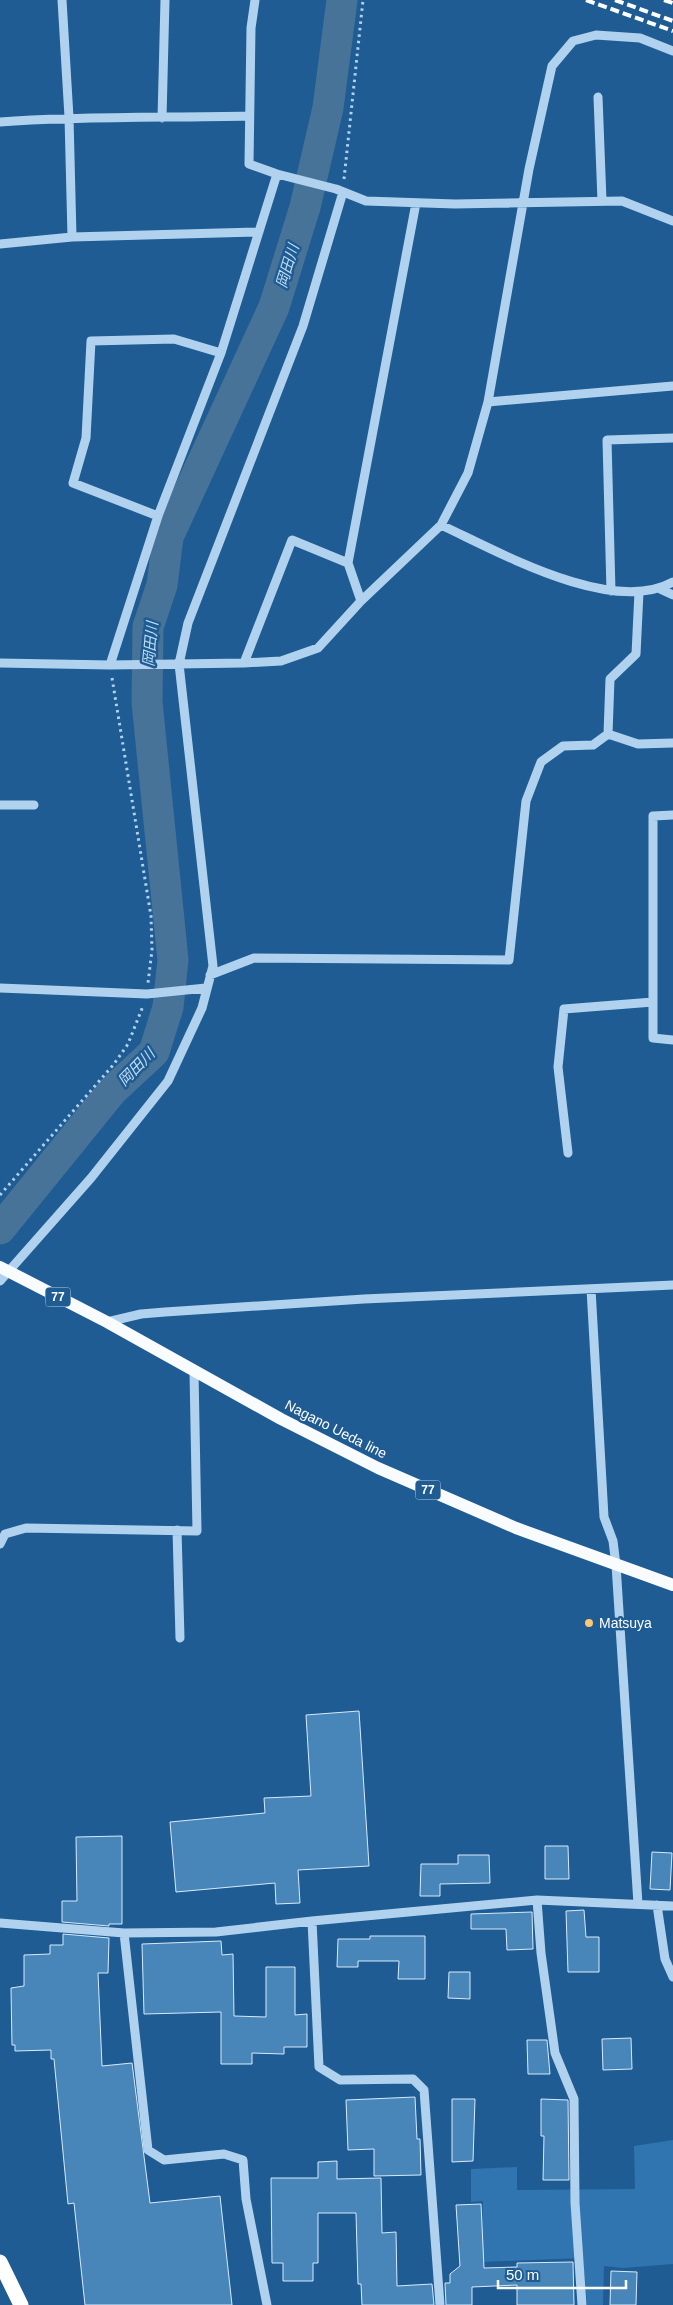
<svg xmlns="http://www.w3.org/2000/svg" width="673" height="2305" viewBox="0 0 673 2305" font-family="Helvetica,'Noto Sans JP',sans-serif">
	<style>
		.green { fill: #3075af }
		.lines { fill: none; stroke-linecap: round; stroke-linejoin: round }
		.river { stroke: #487399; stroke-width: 31 }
		.building { fill: #4886ba; stroke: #d7eafa }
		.path { stroke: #b1d2ee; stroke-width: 3; stroke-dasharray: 2.5 4; stroke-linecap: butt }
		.minor { stroke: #b1d2ee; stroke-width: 9 }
		.major { stroke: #f9fcff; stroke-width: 12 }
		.highway { stroke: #fff; stroke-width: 15 }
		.rail { stroke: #fff; stroke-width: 4; stroke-dasharray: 9 4; stroke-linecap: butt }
		.poi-dot { fill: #fcc772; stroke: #1f5c93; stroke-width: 2 }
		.labels { text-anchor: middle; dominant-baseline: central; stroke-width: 5; stroke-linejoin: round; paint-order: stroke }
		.shield { fill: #1f5c93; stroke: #bccedf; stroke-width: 1 }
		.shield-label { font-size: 12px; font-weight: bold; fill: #fff }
		.street-label { font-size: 14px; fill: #fff; stroke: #1f5c93 }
		.poi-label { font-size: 14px; fill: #fff; stroke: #1f5c93; text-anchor: start }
		.water-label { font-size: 15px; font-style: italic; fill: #bedcf5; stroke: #1f5c93 }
	</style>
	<rect width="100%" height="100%" fill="#1f5c93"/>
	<path class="green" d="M673,2140V2264L623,2268L604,2266L603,2305H587L583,2258L481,2262L483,2201L471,2202V2169L517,2167V2190L635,2189L634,2146Z"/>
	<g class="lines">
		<path class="river" d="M0,1229L112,1091L154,1052L168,1007L173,960L147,702L148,627L162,585L168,537L274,307L305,207L328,108L342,0"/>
	</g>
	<path class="building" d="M359,1711L369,1866L298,1870L300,1903L276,1904L275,1883L176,1892L170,1822L265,1813L264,1798L311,1796L306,1715Z
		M122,1836V1924H109V1926L62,1922V1901H77L76,1837Z
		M545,1846H568L569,1879H545Z
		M652,1852L672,1853L670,1890L650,1889Z
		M458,1855H489L490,1883L440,1884V1896H420L421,1864H458Z
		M584,1910L586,1937H599V1972H568L566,1911Z
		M532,1912L533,1949L507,1950L506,1929H471V1914Z
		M63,1934L109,1938L108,1973H98L102,2066L132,2063L150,2203L220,2196L232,2305H85L74,2203L68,2204L54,2059H51V2050L15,2051V2045H12L11,1988L24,1986V1955L50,1954V1945H63Z
		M370,1936H425V1979H398L399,1961H358V1967H337L338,1939H370Z
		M221,1941L222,1955L233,1954L234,2016L266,2017V1967H295V2015L307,2014V2047H284V2054L252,2053V2064H221V2012L144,2014L142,1944Z
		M449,1972H470V1999L448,1998Z
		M631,2038L632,2069L603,2070L602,2039Z
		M527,2040H547L550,2074H528Z
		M415,2097L417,2139H420L421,2175L374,2176V2149L348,2150L346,2100Z
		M452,2099H475L473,2161L452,2162Z
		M541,2099L568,2100L569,2180H543L544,2136H541Z
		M337,2161V2179L381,2178L382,2233L396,2232L397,2286L432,2284L434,2305H362L361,2284H358L356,2213H318V2263H313V2281H283V2263H272L271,2178H318V2162Z
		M481,2204L484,2268L517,2267V2263L573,2262L574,2305H517V2285L472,2287V2305H446L445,2283H450V2274L460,2266L456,2205Z
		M611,2271L637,2272L636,2305H610Z"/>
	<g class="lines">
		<path class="path" d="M344,179L363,0
			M112,678L151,916L152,950L148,983
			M0,1195L114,1064L128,1044L143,1006"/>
		<path class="minor" d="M62,0L69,117L72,237
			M255,0L251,28L249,164L277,174L336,189L366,201L455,204L622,201L673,221
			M598,97L602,201
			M162,118L165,0
			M0,122C83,116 166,118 249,116
			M0,244L72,237L259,232
			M488,402L673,386
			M158,516L73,483L86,438L91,341L174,339L221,353
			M441,525C499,552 612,616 673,582
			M660,589L673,595
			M611,591L607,440L673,438
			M361,601L348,563L416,203
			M0,663L110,665L244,663L281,661L318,648L361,601L441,525L468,473L488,402L529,169L552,66L573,41L596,35L640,38L673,51
			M244,663L292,540L348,563
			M110,665L158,516L221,353L277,174
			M608,734L610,679L636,654L639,592
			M608,734L638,744L673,743
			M0,805H34
			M673,815L653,816V1038L673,1040
			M210,975L254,958L509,960L526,801L541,762L563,746L593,745L608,734
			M0,988L147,994L206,988
			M568,1153L558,1067L564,1009L653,1002
			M0,1281L91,1178L168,1081L202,1008L213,966L179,664L188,623L303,326L343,192
			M591,1289L604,1517L613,1541L616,1565L638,1904
			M107,1322L141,1314L165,1312L364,1299L673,1285
			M177,1530L180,1638
			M0,1544L5,1534L26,1528L197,1531L194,1372
			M537,1900L541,1953L555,2053L574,2099L575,2203L582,2305
			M657,1905L665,1959L673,1977
			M312,1921L319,2067L340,2080L413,2079L424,2090L440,2305
			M0,1923L124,1933L216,1932L312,1921L537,1900L673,1906
			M124,1933L148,2150L164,2160L224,2154L243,2160L246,2199L267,2305"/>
		<path class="major" d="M0,1267L107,1322L281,1419L378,1468L516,1528L673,1585"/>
		<path class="highway" d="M0,2262L21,2305"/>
		<path class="rail" d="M586,0L673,31
			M615,0L673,21
			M664,0L673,3"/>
	</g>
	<circle class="poi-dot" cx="589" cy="1623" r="5"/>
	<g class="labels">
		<g class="shield">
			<rect x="45.5" y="1287.5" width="25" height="19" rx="4"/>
			<rect x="415.5" y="1480.5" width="25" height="19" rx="4"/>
		</g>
		<g class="shield-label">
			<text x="58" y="1297">77</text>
			<text x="428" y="1490">77</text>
		</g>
		<g class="street-label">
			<text transform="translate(336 1429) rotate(27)">Nagano Ueda line</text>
		</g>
		<g class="poi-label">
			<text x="599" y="1623">Matsuya</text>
		</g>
		<g class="water-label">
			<text transform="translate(287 266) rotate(-73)">岡田川</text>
			<text transform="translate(150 644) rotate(-85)">岡田川</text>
			<text transform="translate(136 1067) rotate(-46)">岡田川</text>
		</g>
	</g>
	<path d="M498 2280v8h128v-8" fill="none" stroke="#ffffff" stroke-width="2.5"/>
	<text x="506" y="2280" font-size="15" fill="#ffffff" stroke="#1f5c93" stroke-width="4" paint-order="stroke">50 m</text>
</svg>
